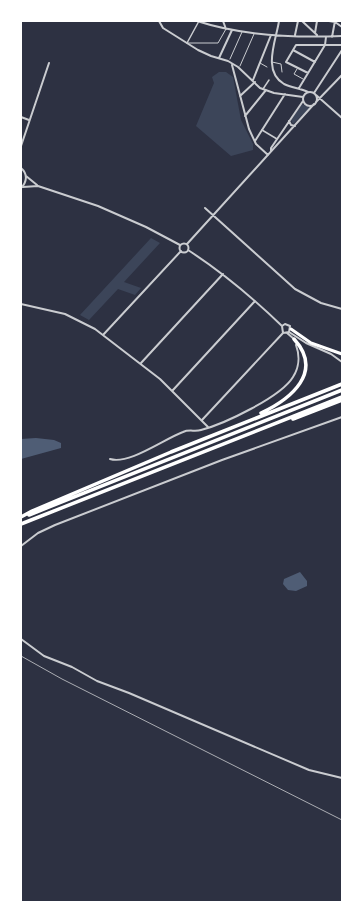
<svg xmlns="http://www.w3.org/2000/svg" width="363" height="923" viewBox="0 0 363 923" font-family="Overpass,sans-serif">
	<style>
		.green { fill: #3c4559 }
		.water { fill: #4f5d75 }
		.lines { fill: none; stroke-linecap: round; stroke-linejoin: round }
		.service { stroke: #caccd0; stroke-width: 1 }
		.pedestrian { stroke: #caccd0; stroke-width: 1.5 }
		.minor { stroke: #caccd0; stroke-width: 2 }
		.trunk { stroke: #fff; stroke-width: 3 }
		.motorway { stroke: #fff; stroke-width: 3.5 }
		.rail { stroke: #abadb3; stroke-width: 1 }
	</style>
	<rect width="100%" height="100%" fill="#2d3142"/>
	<path class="green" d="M219,72H226L233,77L241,120L253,144V150L231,156L196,126L214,83L212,77Z
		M302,104L310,108L293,124L291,120Z
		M151,238L160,243L124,282L141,288L135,295L118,289L89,320L80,315Z"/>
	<path class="water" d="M36,438L54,440L61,443V448L21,459V439Z
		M300,572L307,581V586L296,591L288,590L283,584L284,579Z"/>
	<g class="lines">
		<path class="service" d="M187,43H218L226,29
			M230,59L242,32
			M272,62L281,64L282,72
			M260,63L267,67
			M240,66L254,34
			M297,69L294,74L303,79"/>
		<path class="pedestrian" d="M187,43L199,21
			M263,89L269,80
			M262,130L277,139"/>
		<path class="minor" d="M159,21L163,28L198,50L211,56L228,61L238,67L260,88L274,93L303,97
			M197,21C243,36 294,38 342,36
			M223,21L226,29
			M279,21C276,41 262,71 284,84C292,88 300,88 308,92
			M302,21L317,35
			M329,21L335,22L342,27
			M315,33L317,21
			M295,35L298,21
			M332,37L335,21
			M293,50L315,62
			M219,58L232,30
			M232,65L249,129L256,144L268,155
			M308,73L286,62L296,45H342
			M253,80L271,35
			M299,88L325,45L326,37
			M303 99a7 7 0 1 1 14 0a7 7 0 1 1-14 0Z
			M314,93L342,50
			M316,95L342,118
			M240,96L255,82
			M316,102L342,75
			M245,116L266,90
			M21,117L29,120
			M289,121L291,125L295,126
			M255,141L285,94
			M21,146L49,63
			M271,151V148L303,101
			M21,168C28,174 27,182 21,188
			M26,176L37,185
			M23,187L38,186L98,206L146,227L180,245
			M205,208L295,289L321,303L342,309
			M179.5 248a4.5 4.5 0 1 1 9 0a4.5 4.5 0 1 1-9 0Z
			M187,244L314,104
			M188,250C222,272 253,298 282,326L283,333L289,332L290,326L285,324L282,326
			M21,304L65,314L95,329L160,379L208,427
			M289,332L306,343L331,354L342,362
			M287,333L294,339
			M103,335L181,251
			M141,363L223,274
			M173,390L255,301
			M202,420L283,333
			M110,459C129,465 164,439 183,432C189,429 195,432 201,430C224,424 281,397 293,377C299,368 300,356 296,345
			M21,546L38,533L55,525L222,460L342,417
			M21,639L44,656L72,667L97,681L129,693L309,770L342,778"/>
		<path class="trunk" d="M291,329L311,343L342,354"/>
		<path class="motorway" d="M261,413C291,399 324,372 294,339
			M293,419L342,400
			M29,515L342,390
			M21,517L32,511L171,452L342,384
			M21,524L342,397"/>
		<path class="rail" d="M21,656L62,679L342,820"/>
	</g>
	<rect width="363" height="923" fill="none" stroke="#ffffff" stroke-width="44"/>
</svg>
